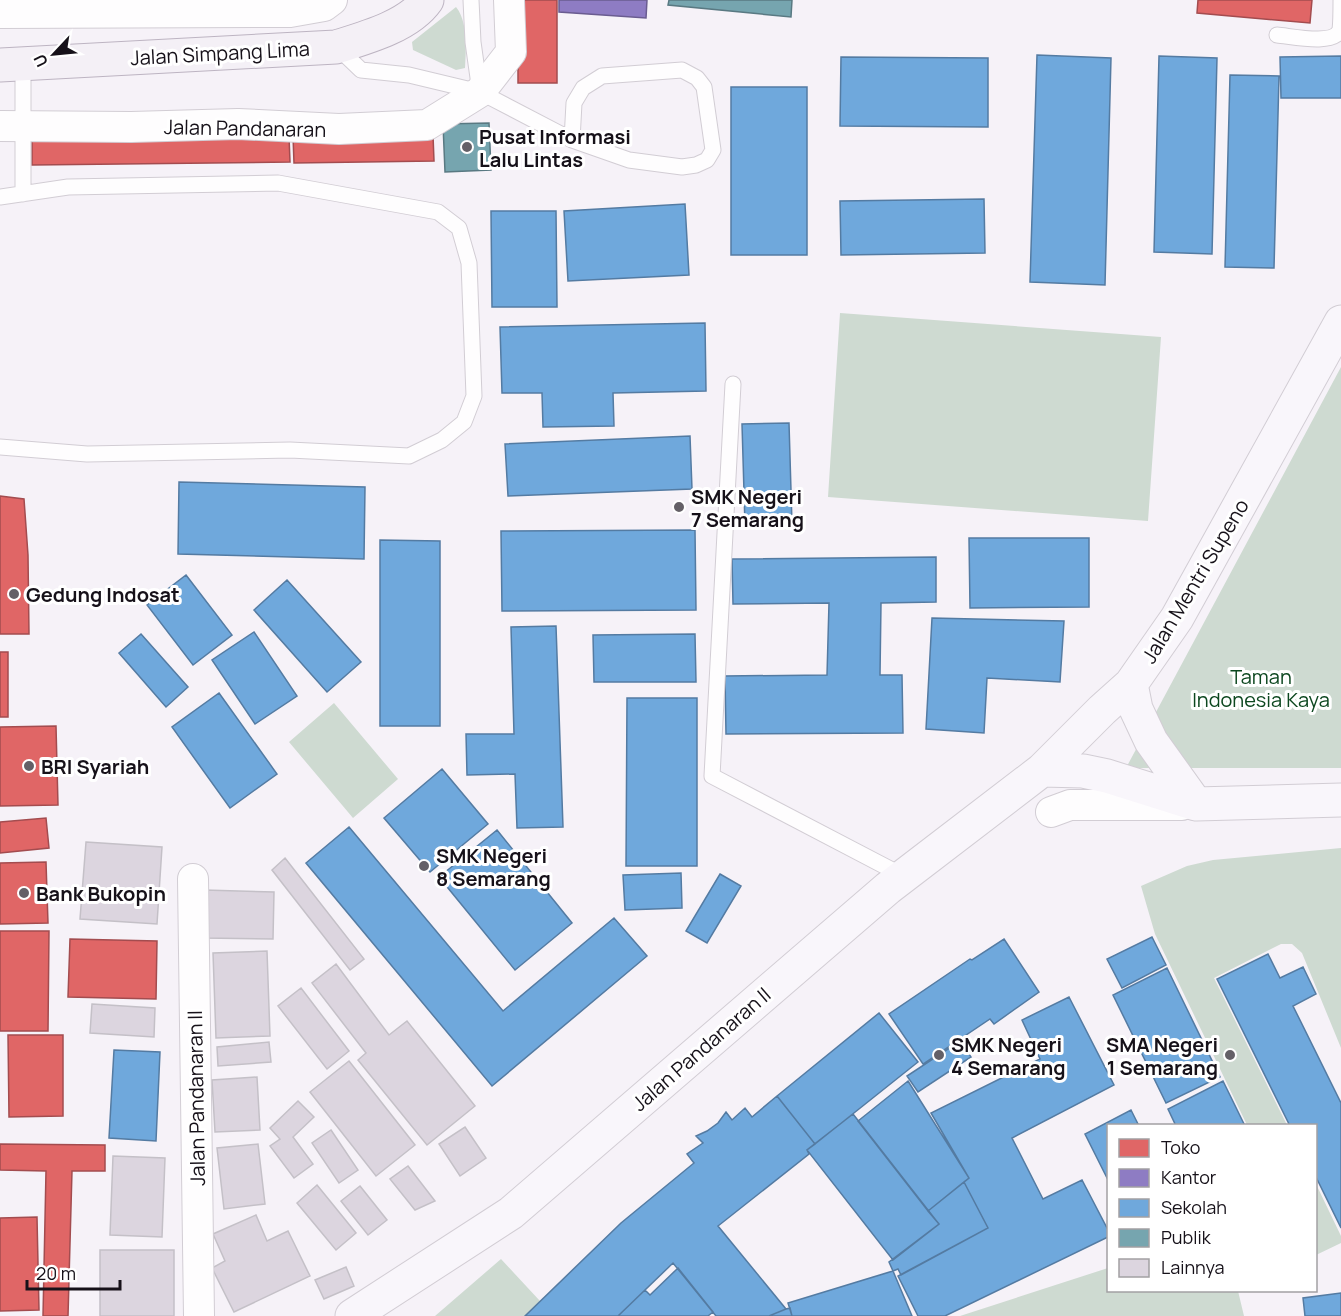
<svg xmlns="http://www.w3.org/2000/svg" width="1341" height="1316" viewBox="0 0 1341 1316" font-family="Manrope,sans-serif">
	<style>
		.green { fill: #cedad1 }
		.shops { fill: #e06666; stroke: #a34c4f; stroke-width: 1.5 }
		.offices { fill: #8e7cc3; stroke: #6a5c90; stroke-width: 1.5 }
		.schools { fill: #6fa8dc; stroke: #547ba2; stroke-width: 1.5 }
		.public { fill: #76a5af; stroke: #597982; stroke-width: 1.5 }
		.building { fill: #dcd5df; stroke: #c4c0c7; stroke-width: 1.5 }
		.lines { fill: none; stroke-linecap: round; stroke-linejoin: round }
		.lane-casing { stroke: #d2cdd4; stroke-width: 17 }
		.street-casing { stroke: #d2cdd4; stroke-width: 32 }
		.secondary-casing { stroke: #d2cdd4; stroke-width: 35 }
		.primary-casing { stroke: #bdb4c2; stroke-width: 35 }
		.lane { stroke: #fefdfe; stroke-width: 15 }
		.street { stroke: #fefdfe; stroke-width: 30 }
		.secondary { stroke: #f9f6fb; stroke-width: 33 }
		.primary { stroke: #f4f0f6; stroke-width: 33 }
		.poi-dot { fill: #646067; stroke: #fff; stroke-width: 2 }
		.labels { text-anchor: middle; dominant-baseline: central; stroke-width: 6; stroke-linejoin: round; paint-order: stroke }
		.street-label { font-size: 20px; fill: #161119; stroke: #fff }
		.poi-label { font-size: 20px; font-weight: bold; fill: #161119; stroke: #fff; text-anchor: start }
		.park-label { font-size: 20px; fill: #0c471f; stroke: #fff }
	</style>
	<rect width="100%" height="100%" fill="#f6f2f8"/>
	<path class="green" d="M456,7C468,21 466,50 465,68L456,70L413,50L412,42Z
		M840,313L1161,337L1148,521L828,497Z
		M1341,367V768H1126Z
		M334,703L398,779L353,818L289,742Z
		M1341,848V1048L1302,953L1292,944H1281L1214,978L1287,1125H1247L1155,934L1141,886L1187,866L1213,860Z
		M1316,1184L1341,1236V1243L1316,1255Z
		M501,1259L540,1301L525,1316H435Z
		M1108,1268V1290L1238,1291L1244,1316H960Z"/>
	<path class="shops" d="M518,0H557V83H518Z
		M1198,0H1312L1310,23L1197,13Z
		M433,135L434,161L294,163L293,136Z
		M289,136L290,162L32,165V139Z
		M0,496L24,499L28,555L29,634H0Z
		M0,652H8V717H0Z
		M56,726L58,805L0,806V727Z
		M46,818L49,848L0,853V822Z
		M46,862L48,923L0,924V863Z
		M0,931H49L48,1031H0Z
		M70,939L157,941L156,999L68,997Z
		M8,1035H63V1116L9,1117Z
		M0,1144L105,1145V1171H72L68,1316H43L46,1171L0,1170Z
		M37,1217L39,1310L0,1311V1218Z"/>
	<path class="offices" d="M559,0H647L646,18L559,12Z"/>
	<path class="schools" d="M1037,55L1111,58L1105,285L1030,282Z
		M1159,56L1217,58L1212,254L1154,252Z
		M1341,56V98H1281L1280,57Z
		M841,57L988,58V127L840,126Z
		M1230,75L1279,76L1274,268L1225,267Z
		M731,87H807V255H731Z
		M984,199L985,253L841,255L840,201Z
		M685,204L689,275L568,281L564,211Z
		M491,211H556L557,307H492Z
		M705,323L706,391L613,393L614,426L543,427L542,393H502L500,327Z
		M789,423L792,524L745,526L742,424Z
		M690,436L692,489L508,496L505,444Z
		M179,482L365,487L364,559L178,554Z
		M695,530L696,610L502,611L501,531Z
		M969,538H1089V607L970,608Z
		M380,540L440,541V726H380Z
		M936,557V602L881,603L880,675H902L903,733L726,734L725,676L827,675L829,603L733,604L732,559Z
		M186,575L232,635L193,665L147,605Z
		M287,580L361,662L327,692L254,610Z
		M932,618L1064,621L1060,682L987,678L984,733L926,729Z
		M556,626L563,827L517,828L515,774L467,775L466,734H514L511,627Z
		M254,632L297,696L255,724L212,660Z
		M141,634L188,687L166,707L119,653Z
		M695,634L696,682H594L593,635Z
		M219,693L277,774L230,808L172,727Z
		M627,698H697V866H626Z
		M442,769L488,824L430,872L384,818Z
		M349,827L503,1011L614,918L647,956L492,1086L306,863Z
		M497,830L572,923L515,970L439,877Z
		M681,873L682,908L625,910L623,875Z
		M720,874L741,886L707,943L686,931Z
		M1152,937L1166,965L1122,988L1107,959Z
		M1004,939L1039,992L994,1024L990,1019L923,1064L889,1014L970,959L972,960Z
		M1268,954L1280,978L1303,967L1316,994L1293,1006L1341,1103V1228L1316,1177V1126H1290L1217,979Z
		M1167,968L1220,1077L1166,1103L1113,995Z
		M1069,997L1114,1085L1012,1138L1043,1199L1082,1180L1108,1230V1237L945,1316H918L898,1276L988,1228L964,1182L969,1178L931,1113L1040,1059L1022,1020Z
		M879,1013L918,1062L815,1144L777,1096Z
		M960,1041L971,1057L918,1092L907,1076Z
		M114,1050L160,1052L156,1141L109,1138Z
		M908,1081L969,1178L928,1211L858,1121Z
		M1223,1081L1245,1126H1176L1168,1109Z
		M777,1096L815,1144L807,1150L809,1154L718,1226L786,1309L769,1316H716L673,1263L618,1316H525L621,1223L694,1163L687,1154L703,1143L696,1136L707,1131L718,1123L726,1112L732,1120L745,1108L752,1117Z
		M1131,1110L1139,1126H1108V1180L1085,1134Z
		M853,1114L939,1224L893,1260L807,1150Z
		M964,1182L988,1228L901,1275L898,1269L893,1271L889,1262L939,1224L928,1211Z
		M678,1268L713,1312L708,1316H618L645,1290L650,1295Z
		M893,1271L912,1316H792L788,1303Z
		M1341,1293V1316H1305L1303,1298Z
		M790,1308L792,1316H769L786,1309Z"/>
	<path class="public" d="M669,0H792L791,17L668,5Z
		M489,123L491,170L445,172L443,124Z"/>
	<path class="building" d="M86,842L162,847L157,924L80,919Z
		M285,858L364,959L350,970L272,870Z
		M204,890L274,892L273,939L203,938Z
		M267,951L270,1036L216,1038L213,953Z
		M336,964L389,1035L407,1021L475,1106L427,1145L358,1060L366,1053L312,983Z
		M301,988L349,1051L327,1069L278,1006Z
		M92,1004L155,1008L154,1037L90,1033Z
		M269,1042L271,1062L218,1066L217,1047Z
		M349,1061L415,1145L376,1176L310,1092Z
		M257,1077L260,1130L215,1132L212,1080Z
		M298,1101L314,1117L293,1137L313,1164L294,1178L270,1146L280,1139L270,1128Z
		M465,1127L486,1158L460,1176L439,1144Z
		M331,1130L358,1170L339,1183L312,1143Z
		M258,1144L265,1204L224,1209L217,1148Z
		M113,1156L165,1158L162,1237L110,1235Z
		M408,1166L435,1201L415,1210L390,1179Z
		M317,1185L356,1233L336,1250L297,1203Z
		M360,1186L387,1220L368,1235L341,1201Z
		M256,1215L267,1241L288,1231L310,1276L234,1312L212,1268L225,1261L213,1234Z
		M100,1250H174V1316H100Z
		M346,1267L354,1286L324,1299L315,1280Z"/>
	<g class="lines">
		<g class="lane-casing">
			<path id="lane" d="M471,0L473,42L480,92
				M1277,35C1291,36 1334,46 1340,30C1341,22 1341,9 1341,1
				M337,47L361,70L409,75L480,92L572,140L629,160L682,167L696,165L707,160L713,150L704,87L697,78L682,70L602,76L583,88L574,103L572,140
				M23,64V194
				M0,197L68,187L278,183L438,212L459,228L469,263L474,396L464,422L442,440L409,456L290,450L87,454L0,447
				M733,384L712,776L892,870L889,882"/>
		</g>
		<g class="street-casing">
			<path id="street" d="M0,13L290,12L324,6L332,0
				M0,126L131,127L238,124L339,129L427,125L480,92L511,52L509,0
				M1051,812L1070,805H1182
				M193,879L199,1316"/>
		</g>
		<g class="secondary-casing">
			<path id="secondary" d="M1131,684L1136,709L1151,741L1196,804
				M1042,770L1083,771L1107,776L1196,804L1341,800
				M352,1316L511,1213L888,888L1042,770L1102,710L1131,684L1177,618L1341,322"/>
		</g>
		<g class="primary-casing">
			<path id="primary" d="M0,65L336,47C365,38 409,26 427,0"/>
		</g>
		<use href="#lane" class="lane"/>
		<use href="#street" class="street"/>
		<use href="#secondary" class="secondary"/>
		<use href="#primary" class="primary"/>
	</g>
	<g class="poi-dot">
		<circle cx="467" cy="147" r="6"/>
		<circle cx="679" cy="507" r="6"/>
		<circle cx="14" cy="594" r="6"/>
		<circle cx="29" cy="766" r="6"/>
		<circle cx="424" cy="866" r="6"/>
		<circle cx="24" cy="893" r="6"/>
		<circle cx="939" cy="1055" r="6"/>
		<circle cx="1230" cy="1055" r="6"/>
	</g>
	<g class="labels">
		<g class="street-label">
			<text transform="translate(220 53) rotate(-3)">Jalan Simpang Lima</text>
			<text transform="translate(245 128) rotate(1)">Jalan Pandanaran</text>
			<text transform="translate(1195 581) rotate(-59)">Jalan Mentri Supeno</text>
			<text transform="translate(701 1049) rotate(-41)">Jalan Pandanaran II</text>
			<text transform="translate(196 1098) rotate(-91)">Jalan Pandanaran II</text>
		</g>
		<g class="poi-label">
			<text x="479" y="136">Pusat Informasi<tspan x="479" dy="23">Lalu Lintas</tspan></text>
			<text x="691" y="496">SMK Negeri<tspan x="691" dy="23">7 Semarang</tspan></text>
			<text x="26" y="594">Gedung Indosat</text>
			<text x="41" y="766">BRI Syariah</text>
			<text x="436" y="855">SMK Negeri<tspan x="436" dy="23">8 Semarang</tspan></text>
			<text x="36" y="893">Bank Bukopin</text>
			<text x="951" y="1044">SMK Negeri<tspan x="951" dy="23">4 Semarang</tspan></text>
			<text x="1218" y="1044" text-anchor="end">SMA Negeri<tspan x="1218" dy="23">1 Semarang</tspan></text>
		</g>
		<g class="park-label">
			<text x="1261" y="676">Taman<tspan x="1261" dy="23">Indonesia Kaya</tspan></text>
		</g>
	</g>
	<rect x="1107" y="1124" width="210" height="168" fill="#ffffff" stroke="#a2a0a3" stroke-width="1.5"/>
	<rect x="1119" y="1139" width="30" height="18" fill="#e06666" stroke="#a2a0a3" stroke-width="1.5"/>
	<text x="1161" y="1154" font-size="18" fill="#161119">Toko</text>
	<rect x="1119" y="1169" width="30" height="18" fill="#8e7cc3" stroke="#a2a0a3" stroke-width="1.5"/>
	<text x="1161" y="1184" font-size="18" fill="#161119">Kantor</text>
	<rect x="1119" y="1199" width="30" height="18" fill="#6fa8dc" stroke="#a2a0a3" stroke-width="1.5"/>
	<text x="1161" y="1214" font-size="18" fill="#161119">Sekolah</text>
	<rect x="1119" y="1229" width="30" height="18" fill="#76a5af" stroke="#a2a0a3" stroke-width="1.5"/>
	<text x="1161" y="1244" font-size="18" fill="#161119">Publik</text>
	<rect x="1119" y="1259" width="30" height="18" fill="#dcd5df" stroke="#a2a0a3" stroke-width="1.5"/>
	<text x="1161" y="1274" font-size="18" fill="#161119">Lainnya</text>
	<g transform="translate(54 54) rotate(244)" stroke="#ffffff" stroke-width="4.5" paint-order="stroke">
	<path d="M0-4.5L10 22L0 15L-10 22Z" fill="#161119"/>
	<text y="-9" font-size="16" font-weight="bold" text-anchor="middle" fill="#161119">U</text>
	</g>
	<path d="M27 1280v9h93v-9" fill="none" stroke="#161119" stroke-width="3"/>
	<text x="36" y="1280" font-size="18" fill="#161119" stroke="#ffffff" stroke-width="4.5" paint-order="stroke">20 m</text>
</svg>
